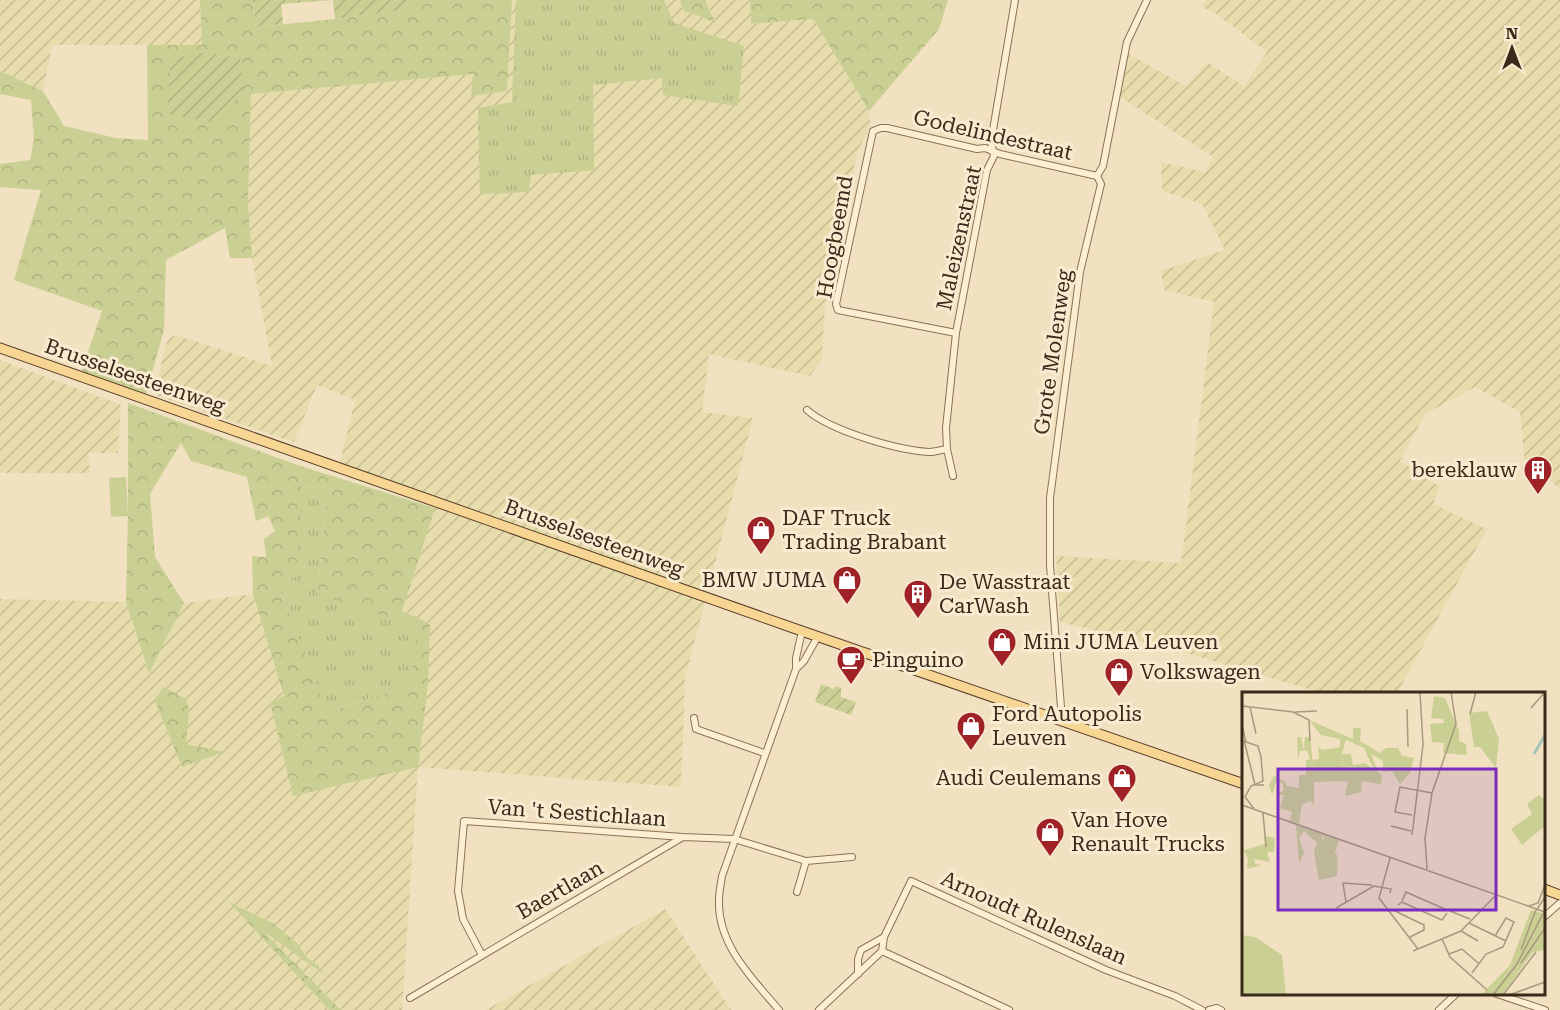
<svg xmlns="http://www.w3.org/2000/svg" width="1560" height="1010" viewBox="0 0 1560 1010" font-family="'Roboto Serif',serif">
	<style>
		.farmland { fill: url(#farmland-furrows) }
		.grass { fill: url(#grass-tufts) }
		.forest { fill: url(#forest-crowns) }
		.garden { fill: url(#garden-furrows) }
		.pitch { fill: #cad093 }
		.lines { fill: none; stroke-linecap: round; stroke-linejoin: round }
		.minor-casing { stroke: #8b7156; stroke-width: 8 }
		.primary-casing { stroke: #593f2b; stroke-width: 11 }
		.minor { stroke: #fbeed3; stroke-width: 6 }
		.primary { stroke: #f7d694; stroke-width: 9 }
		.labels { text-anchor: middle; dominant-baseline: central; stroke-width: 6; stroke-linejoin: round; paint-order: stroke }
		.street-label { font-size: 21px; fill: #3a2a1c; stroke: #f8ebd0 }
		.poi-label { font-size: 21px; fill: #3a2a1c; stroke: #f8ebd0; text-anchor: start }
		.inset-river { fill: none; stroke: #a3c3b9; stroke-width: 3 }
		.inset-road { fill: none; stroke: #a8987e; stroke-width: 1.5 }
		.view { fill: #7b2cbf; fill-opacity: 0.15; stroke: #7b2cbf; stroke-width: 3 }
		.inset-edge { fill: none; stroke: #3a2a1c; stroke-width: 3 }
	</style>
	<defs>
		<pattern id="farmland-furrows" width="10" height="10" patternUnits="userSpaceOnUse" patternTransform="scale(1.5)"><rect width="10" height="10" fill="#e7dcac"/><path d="M-1 1l2-2M0 10L10 0M9 11l2-2" fill="none" stroke="#c7bd93"/></pattern>
		<pattern id="grass-tufts" width="24" height="20" patternUnits="userSpaceOnUse" patternTransform="scale(1.5)"><rect width="24" height="20" fill="#cad093"/><path d="M3 7l-1-3M5 7V3M7 7l1-3M15 17l-1-3M17 17v-4M19 17l1-3" fill="none" stroke="#aeb37e"/></pattern>
		<pattern id="forest-crowns" width="20" height="18" patternUnits="userSpaceOnUse" patternTransform="scale(1.5)"><rect width="20" height="18" fill="#cad093"/><path d="M2 6a3 3 0 1 1 6 0M12 15a3 3 0 1 1 6 0" fill="none" stroke="#aeb37e"/></pattern>
		<pattern id="garden-furrows" width="10" height="10" patternUnits="userSpaceOnUse" patternTransform="scale(1.5)"><rect width="10" height="10" fill="#cad093"/><path d="M-1 1l2-2M0 10L10 0M9 11l2-2" fill="none" stroke="#aeb37e"/></pattern>
	</defs>
	<rect width="100%" height="100%" fill="#f1e1c0"/>
	<path class="farmland" d="M0,0H200L202,45H52L43,91L0,71Z
		M512,0H680L684,11L715,21L705,0H750L752,24L813,19L869,111L870,125L857,154L825,303L822,359L810,376L709,354L702,412L753,418L685,678L681,787L418,767L402,1010H341L259,927L324,974L316,964L305,956L299,945L231,903L329,1010H0V599L126,602L149,672L184,603L253,594L284,696L430,624L402,611L437,501L340,462L355,400L317,385L294,442L158,396L155,390L167,341L173,336H179L272,366L252,258L248,203L251,94L473,74L507,91Z
		M1207,0H1560V489L1524,458L1520,412L1475,387L1425,414L1400,461L1440,487L1433,504L1487,529L1397,693H1322L1172,649L1060,622L1056,556L1181,563L1214,302L1164,290L1161,271L1225,250L1202,204L1162,191L1161,162L1205,172L1213,157L1119,96L1128,54L1186,86L1207,62L1244,86L1267,52L1215,13L1202,7Z
		M0,360L121,405L118,453H88L90,473H0Z
		M665,909L731,1010H486Z"/>
	<path class="grass" d="M516,0H664L674,23L744,46L738,106L663,95L662,78L593,85L594,170L531,175L529,192L480,194L478,108L512,102Z
		M297,485L328,491L317,594L402,611L418,618L410,685L327,712L278,585L297,576Z"/>
	<path class="forest" d="M200,0H253L256,27L335,19L409,9L408,0H512L507,91L471,96L473,74L251,94L248,203L252,258H230L225,228L166,260L164,330L146,394L81,373L102,311L14,280L41,190L0,187V164L30,160L34,139L31,100L0,94V71L43,91L64,126L116,138L148,140L147,45H202Z
		M680,0H705L715,22L684,11Z
		M750,0H948L939,29L869,111L813,19L751,24Z
		M128,403L297,465L435,508L399,621L317,594L328,491L297,485V576L278,585L328,712L410,685L418,618L430,624L428,684L418,767L293,796L270,703L284,696L253,594L252,556L266,557L264,539L275,531L268,516L256,521L247,477L191,461L181,443L150,494L155,557L184,603L149,673L126,602L128,509Z
		M163,687L186,699L189,710L186,744L224,752L182,767L155,701Z
		M229,902L274,924L299,945L305,956L316,964L326,976L263,931L341,1010H329Z"/>
	<path class="garden" d="M253,0H408L410,9L335,19L333,0L281,4L283,24L256,27Z
		M208,52L240,59L243,91L218,123L168,114L170,59Z
		M821,684L834,689L835,686L841,688V697L856,702L851,715L815,702Z"/>
	<path class="pitch" d="M126,477L128,516L111,517L109,478Z"/>
	<g class="lines">
		<g class="minor-casing">
			<path id="minor" d="M1097,176L1103,166L1127,42L1147,0
				M956,333L838,310L836,304L873,131L881,128H887L977,149L985,148L1000,154L1097,176
				M807,410C831,431 897,450 929,452C934,452 941,450 947,449
				M953,476L947,449L946,428L956,333L987,170L994,156L991,142L1015,0
				M796,669L804,661L818,636
				M694,718L696,729L764,753
				M1062,720L1050,565V498L1080,272L1101,184L1097,176
				M806,861L852,857
				M1544,917L1560,903
				M882,951L884,937L911,881L1106,970L1175,996L1202,1010
				M482,955L463,919L458,891L464,821L683,837
				M858,974V959L861,950L884,937
				M1497,994L1545,1010
				M410,998L683,837L734,839L806,861L797,892
				M779,1010C752,978 717,944 719,900C719,892 721,884 722,876L796,669V658L802,631
				M819,1010L882,951L1009,1010
				M1209,1010L1217,1008L1221,1010
				M1439,1010L1456,994"/>
		</g>
		<g class="primary-casing">
			<path id="primary" d="M0,348L796,629L1244,784
				M1544,889L1560,895"/>
		</g>
		<use href="#minor" class="minor"/>
		<use href="#primary" class="primary"/>
	</g>
	<defs>
		<g id="building-pin" transform="scale(1.5)"><path d="M0 17L-7.5 6A9.5 9.5 0 1 1 7.5 6Z" fill="#9f2226" stroke="#f8ebd0"/><path d="M-4-6H4V6H1V3H-1V6H-4ZM-2.5-4.3h1.7v1.8h-1.7ZM.8-4.3h1.7v1.8H.8ZM-2.5-1h1.7V.8h-1.7ZM.8-1h1.7V.8H.8Z" fill="#fff"/></g>
		<g id="shop-pin" transform="scale(1.5)"><path d="M0 17L-7.5 6A9.5 9.5 0 1 1 7.5 6Z" fill="#9f2226" stroke="#f8ebd0"/><path d="M-5-2.5h2.3a2.7 3.5 0 0 1 5.4 0H5L5.5 6h-11ZM-1.5-2.5h3a1.5 2.3 0 0 0-3 0Z" fill="#fff"/></g>
		<g id="cafe-pin" transform="scale(1.5)"><path d="M0 17L-7.5 6A9.5 9.5 0 1 1 7.5 6Z" fill="#9f2226" stroke="#f8ebd0"/><path d="M-5.5-4.5H6V0H3Q3 3.5 0 3.5H-2.5Q-5.5 3.5-5.5 0ZM3-3.2v2h1.7v-2ZM-6 4.5H4V6H-6Z" fill="#fff"/></g>
	</defs>
	<g fill-rule="evenodd">
		<use href="#building-pin" x="1538" y="470"/>
		<use href="#shop-pin" x="761" y="530"/>
		<use href="#shop-pin" x="847" y="580"/>
		<use href="#building-pin" x="918" y="594"/>
		<use href="#shop-pin" x="1002" y="642"/>
		<use href="#cafe-pin" x="851" y="660"/>
		<use href="#shop-pin" x="1119" y="672"/>
		<use href="#shop-pin" x="971" y="726"/>
		<use href="#shop-pin" x="1122" y="778"/>
		<use href="#shop-pin" x="1050" y="832"/>
	</g>
	<g class="labels">
		<g class="street-label">
			<text transform="translate(993 135) rotate(13)">Godelindestraat</text>
			<text transform="translate(835 237) rotate(-80)">Hoogbeemd</text>
			<text transform="translate(959 238) rotate(-78)">Maleizenstraat</text>
			<text transform="translate(1053 352) rotate(-82)">Grote Molenweg</text>
			<text transform="translate(135 376) rotate(19)">Brusselsesteenweg</text>
			<text transform="translate(594 538) rotate(20)">Brusselsesteenweg</text>
			<text transform="translate(577 813) rotate(4)">Van 't Sestichlaan</text>
			<text transform="translate(560 890) rotate(-30)">Baertlaan</text>
			<text transform="translate(1034 918) rotate(24)">Arnoudt Rulenslaan</text>
		</g>
		<g class="poi-label">
			<text x="1517" y="470" text-anchor="end">bereklauw</text>
			<text x="782" y="518">DAF Truck<tspan x="782" dy="24">Trading Brabant</tspan></text>
			<text x="826" y="580" text-anchor="end">BMW JUMA</text>
			<text x="939" y="582">De Wasstraat<tspan x="939" dy="24">CarWash</tspan></text>
			<text x="1023" y="642">Mini JUMA Leuven</text>
			<text x="872" y="660">Pinguino</text>
			<text x="1140" y="672">Volkswagen</text>
			<text x="992" y="714">Ford Autopolis<tspan x="992" dy="24">Leuven</tspan></text>
			<text x="1101" y="778" text-anchor="end">Audi Ceulemans</text>
			<text x="1071" y="820">Van Hove<tspan x="1071" dy="24">Renault Trucks</tspan></text>
		</g>
	</g>
	<g transform="translate(1242 692)">
		<rect width="303" height="303" fill="#f1e1c0"/>
		<path d="M245,19L257,47L254,76L238,55H232L227,21ZM100,62H109L111,73L123,71L140,83L139,92L120,89L119,100L103,104L109,74L101,72ZM78,144L95,163L94,172L82,176L75,158ZM0,243L13,245L40,263L44,303H0Z" fill="#cad093"/>
		<path d="M192,4L203,6L217,39V49L224,52L225,63L201,61L202,51L190,50L188,32L202,31L201,27L189,26ZM67,28L111,47V36H119L118,49L138,61L144,56H156L160,64L172,66L168,81L158,92L150,79L141,80V69L129,62L136,80L132,78L122,56L104,48L100,61L101,73H108L107,89L72,90V113L68,109L60,113L57,132L48,129L50,120L38,116L42,103H33L41,99V91L34,90L30,103L27,93L32,84L42,89L45,94L57,96V83H64V68L68,67L65,58L58,59L56,68L55,45H59L62,58L63,45H68L72,80L93,78L77,67L76,55L81,58L98,55V47L79,43ZM250,30L256,51L246,47L241,54L233,53L230,32ZM297,103L303,108V134L280,153L269,137L290,122L285,112ZM54,133L97,148L92,163L81,160L82,145H78L75,159L82,176L93,172L96,164L95,184L77,188L72,160L75,151L62,139L57,146L62,161L57,171ZM23,144L33,146L32,160H25L28,170L12,167L13,172L20,173L5,177L6,167L0,155L3,158L23,152ZM289,218L303,222V258L291,260L260,303H239L268,273Z" fill="#cad093"/>
		<path d="M91,64L94,78L72,81L71,68Z" fill="#cad093"/>
		<path class="inset-river" d="M292,62L303,43"/>
		<path class="inset-road" d="M0,14L51,20L67,28L68,49M8,15L14,42M289,16L303,0M165,17L166,55M53,20L75,19M228,22L234,0M0,33L4,50L16,54L19,65L21,89L9,94L3,105L13,118M2,48L13,93H22M0,113L303,220M21,121L24,155M170,123L153,120L158,95L190,101M149,134L169,139M170,143L181,53L178,0M148,166L137,206L176,257M185,177L183,146L190,101L214,32L209,0M160,209L164,200L205,218M104,210L101,191L130,193M156,213L160,210L200,228L205,221M287,214L296,211L303,193M94,216L132,194L149,197L148,201M151,218L182,233V238L168,245M208,219L228,227M227,231L264,249M219,239L236,249M200,247L208,265L245,298M279,258L293,220L303,205M171,259L219,239L254,203M207,262L220,257L236,271M279,271L303,236M230,281L244,262L261,255L272,230L264,226L253,244M251,303L275,272L303,218M261,303L294,260M267,303L303,290"/>
		<path class="view" d="M36,77H254V218H36Z"/>
		<rect width="303" height="303" class="inset-edge"/>
	</g>
	<g transform="translate(1512 48)" stroke="#f8ebd0" stroke-width="4.5" paint-order="stroke">
	<path d="M0-4.5L10 22L0 15L-10 22Z" fill="#3a2a1c"/>
	<text y="-9" font-size="16" font-weight="bold" text-anchor="middle" fill="#3a2a1c">N</text>
	</g>
</svg>
